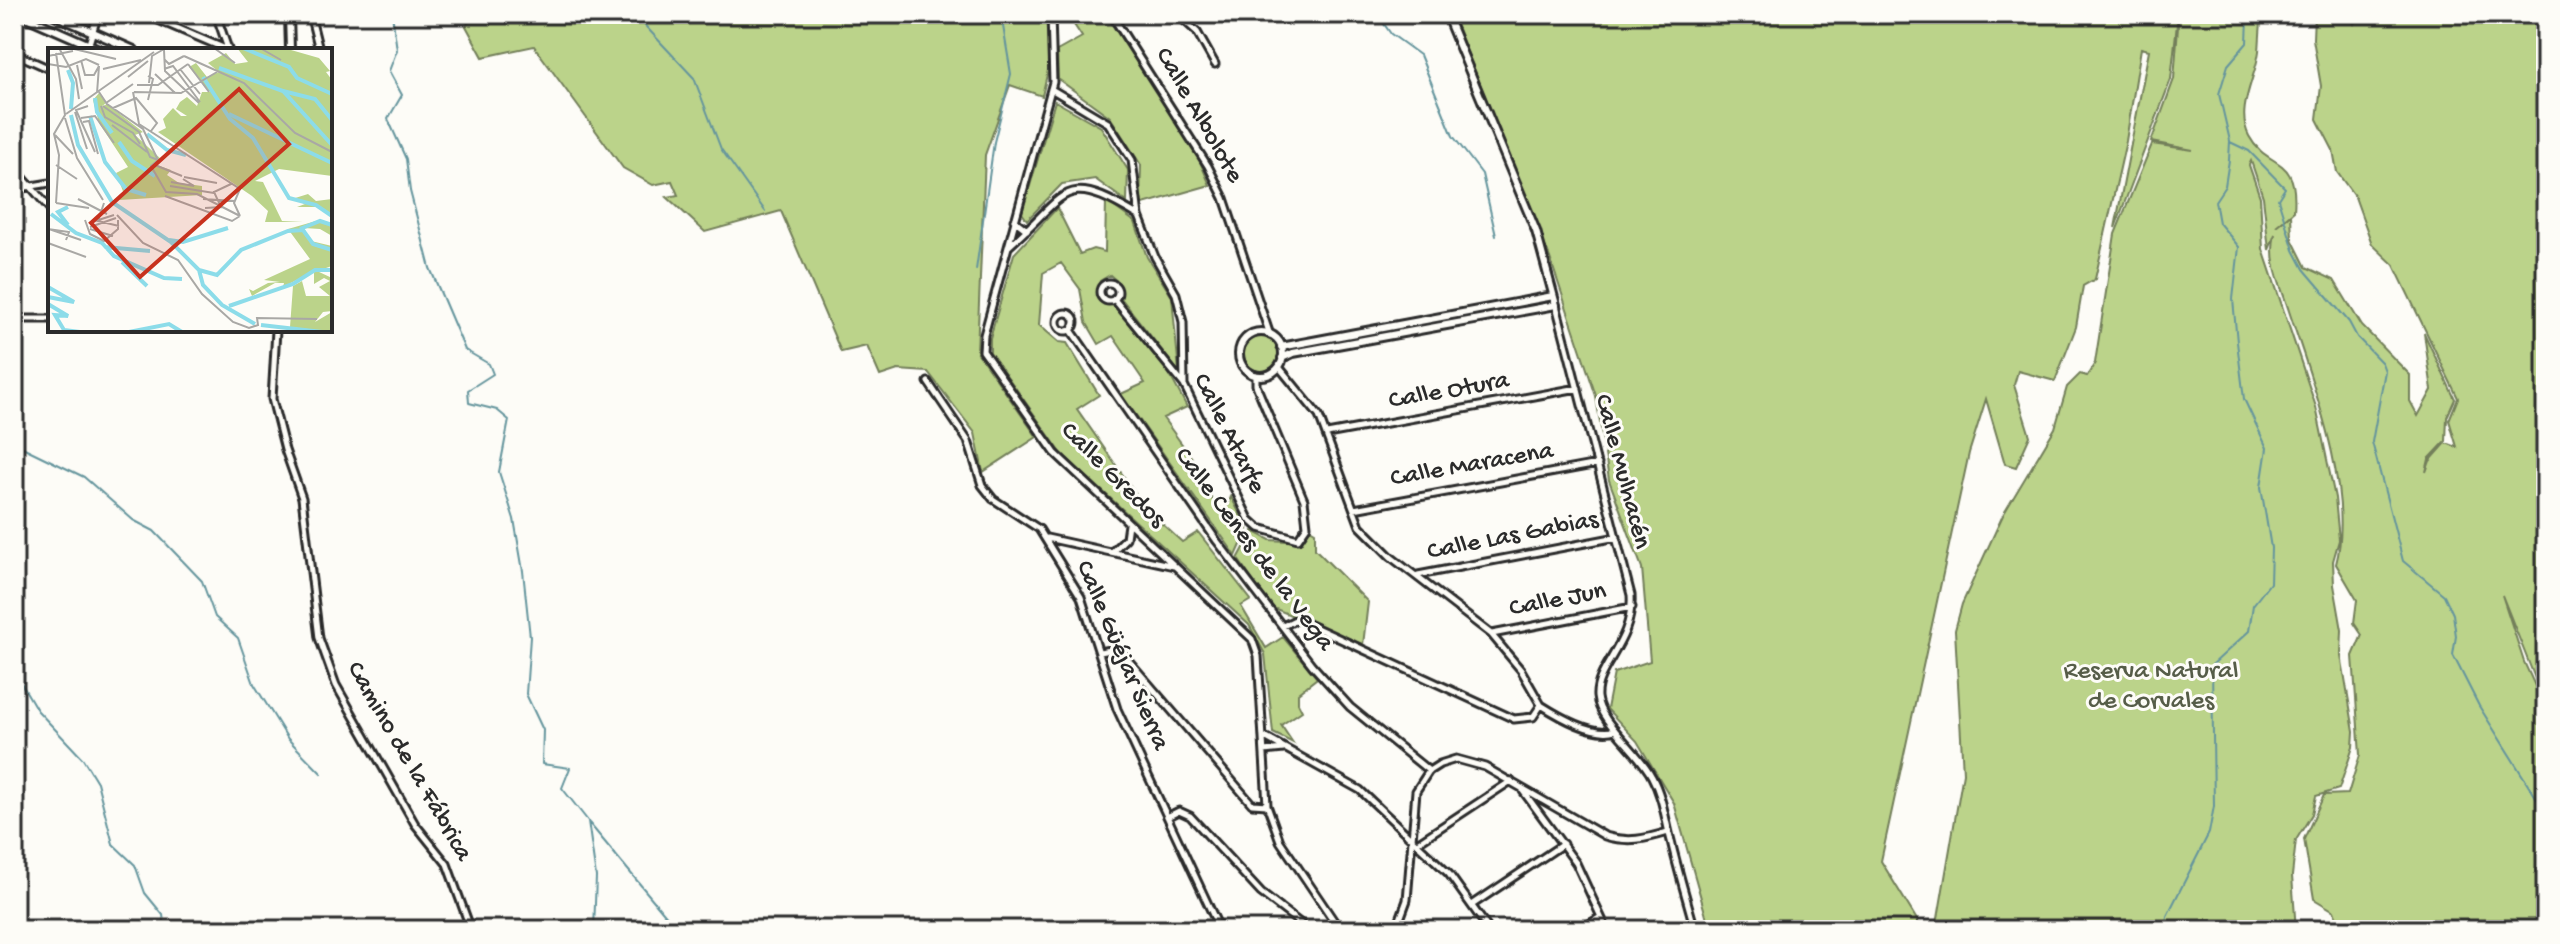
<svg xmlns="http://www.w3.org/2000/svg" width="2560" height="944" viewBox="0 0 2560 944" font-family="'Gochi Hand',sans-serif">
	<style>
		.green { fill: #bbd38a; stroke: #737f5a; stroke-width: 2 }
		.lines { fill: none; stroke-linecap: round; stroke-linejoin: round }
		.stream { stroke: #65959d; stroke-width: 2 }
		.minor-casing { stroke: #2b2b2b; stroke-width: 11 }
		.tertiary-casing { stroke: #2b2b2b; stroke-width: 12 }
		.minor { stroke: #fdfcf7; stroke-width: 5 }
		.tertiary { stroke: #fdfcf7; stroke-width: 6 }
		.labels { text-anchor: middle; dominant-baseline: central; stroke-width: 6; stroke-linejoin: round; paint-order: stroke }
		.street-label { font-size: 26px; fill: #2b2b2b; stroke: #fdfcf7 }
		.park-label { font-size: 26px; fill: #565d48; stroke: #fdfcf7 }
		.inset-river { fill: none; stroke: #8cdce9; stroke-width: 4 }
		.inset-road { fill: none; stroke: #a9a8a5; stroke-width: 2 }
		.view { fill: #c8321e; fill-opacity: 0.15; stroke: #c8321e; stroke-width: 4 }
		.inset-edge { fill: none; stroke: #2b2b2b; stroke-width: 4 }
	</style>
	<rect width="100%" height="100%" fill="#fdfcf7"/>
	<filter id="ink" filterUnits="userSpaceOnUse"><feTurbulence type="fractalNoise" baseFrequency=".0125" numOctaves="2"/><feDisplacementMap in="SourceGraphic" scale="16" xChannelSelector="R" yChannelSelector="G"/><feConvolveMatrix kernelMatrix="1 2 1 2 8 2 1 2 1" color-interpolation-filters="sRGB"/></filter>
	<g filter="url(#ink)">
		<path class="green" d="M474,14H1049L1048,70L1042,96L1010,85L985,155L977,352L1037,437L983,472L975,433L928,372L898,370L880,376L867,346L841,352L781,211L705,232L667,197L678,195L672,181L653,185L623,168L534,46L483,57L466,26Z
			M1067,14H1105L1195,150L1210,185L1140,205L1141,165L1110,117L1058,79L1057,51L1082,37Z
			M1452,14H2178L2171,79L2115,228L2149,50L2141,48L2126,141L2095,279L2083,286L2076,327L2055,381L2018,371L2014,385L2030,436L2016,467L2005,464L1986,399L1969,453L1881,861L1917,920V930H1710L1674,803L1637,741L1607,709L1614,673L1650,661L1642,568L1609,480L1596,396L1550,258Z
			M2179,14H2262C2260,27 2260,39 2259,51C2256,78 2235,109 2249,136C2267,170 2299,153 2294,211L2276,226L2291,214L2292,239L2306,267L2334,280L2362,326L2410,375V401L2418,416L2432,390L2424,333L2455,399L2447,417L2446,441L2429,459L2426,472L2430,461L2446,443L2457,447L2449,420L2458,398L2394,265L2372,244L2355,197L2337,172L2333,150L2317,119L2321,86L2313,39L2314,14H2346L2354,24L2360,14H2546V706L2502,595L2524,662L2546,710V930H2341L2334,911L2314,899L2304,839L2324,795L2348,794L2360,755L2353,656L2362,635L2354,623L2357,600L2336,564C2355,492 2312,381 2289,311C2281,285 2268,262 2275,234L2269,250L2263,197L2251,161L2249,165L2260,197L2263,249L2316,407L2335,498L2339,540L2333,561L2334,585L2342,630L2341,655L2354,731L2353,747L2339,789L2316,796L2312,814L2296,840L2292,876L2296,930H1936L1963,773L1955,630L1962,604L2003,515L2055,428L2067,387L2080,374L2087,376L2095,363L2115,234L2152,144L2193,150L2151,142L2174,79Z
			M1055,101L1101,127L1128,170L1127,202L1095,179L1062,184L1027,220L1022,213Z
			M1106,201L1135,222L1147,257L1172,297L1179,372L1121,298L1119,283L1110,275L1100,281L1096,294L1103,303L1115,306L1165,366L1187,407L1163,418L1192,458L1212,499L1224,512L1231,497L1248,529L1236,556L1121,394L1145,383L1113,336L1099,344L1086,322L1080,289L1061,263L1043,273L1039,325L1059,342L1067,343L1099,395L1077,409L1147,510L1182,542L1198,532L1251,600L1241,606L1266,648L1283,637L1317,678L1298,693V703L1302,711L1281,725L1293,743L1273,733L1265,654L1249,625L1062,454L990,352V338L1014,254L1057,208L1080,254L1093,249L1105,252Z
			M1244 354a17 17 0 1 1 34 0a17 17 0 1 1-34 0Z
			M1310,529L1315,532V549L1368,602L1363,645L1271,607L1238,559L1253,531L1270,540L1302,542Z"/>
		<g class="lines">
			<path class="stream" d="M392,14L397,50L389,71L402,95L388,119L406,159L410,191L430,268L465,350L489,364L493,374L468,390L469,403L497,410L509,420L499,472L514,519L523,571L530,637L526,694L543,730L542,764L570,768L562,788L588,821L596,877L594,930
				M634,14L694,78L721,149L765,211
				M1377,14L1391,34L1420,55L1453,136L1482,174L1496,236
				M2230,142L2249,151L2285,188L2278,199L2294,250L2304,269L2349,322L2357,337L2382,363L2385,371L2372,442L2403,561L2444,595L2453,614L2456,636L2453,655L2479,706L2546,813
				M976,270L994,142L1011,74L1001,14
				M14,443L84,477L133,520L154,531L202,581L215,617L238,638L254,684L288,739L322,774
				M14,671L37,710L83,759L97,782L113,844L135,865L145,893L163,915L165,930
				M589,823L678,930
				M2165,930L2167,916L2209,833L2214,806L2212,665L2249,631L2253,605L2270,583L2271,548L2261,487L2267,448L2244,399L2237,342L2233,299L2239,247L2219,223L2215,201L2225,186L2229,160L2230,141L2219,94L2228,65L2247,43L2248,17L2244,14"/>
			<g class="minor-casing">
				<path id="minor" d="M144,14L228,50
					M216,14L228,49
					M310,14L319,50
					M1051,14L1053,82L984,335L983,351L1055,453L1252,639L1258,656L1267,805L1280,841L1340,930
					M1111,14L1208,166L1224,198L1270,335
					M1177,14L1197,32L1215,64
					M87,50L98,14
					M14,53L50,69
					M1051,89L1108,123L1132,160L1139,216L1155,257L1176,294L1183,322L1184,384
					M14,167L50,209
					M14,189L50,183
					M1014,220L1027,230
					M1009,246C1069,194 1061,169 1139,216
					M1100 292a9 9 0 1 1 18 0a9 9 0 1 1-18 0Z
					M1114,299L1184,385L1249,519L1259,528L1298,539L1307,526L1304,500L1256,385V375
					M1556,305L1631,595C1634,644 1595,666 1597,697C1599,722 1639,751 1652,777C1663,797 1665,819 1671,841C1678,871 1687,900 1695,930
					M1057 322a9 9 0 1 1 18 0a9 9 0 1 1-18 0Z
					M14,319H50
					M276,330L272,399L285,450L302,498L319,638L336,685L415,824L447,864L471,930
					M1071,330L1217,541L1312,665L1350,707L1429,771
					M1279,367L1319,416L1360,526L1391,557L1491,634L1521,670L1541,705
					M928,382L968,441L982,485L993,499L1039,529L1081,597L1117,709L1220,930
					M1327,434L1578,388
					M1354,509L1598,464
					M1047,538L1174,566
					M1112,552L1126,538L1128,524
					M1418,575L1617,537
					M1283,626L1297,619L1514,719L1533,717L1541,705
					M1492,634L1632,607
					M1100,652L1116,649L1123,654L1252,804L1267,805
					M1541,705C1560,717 1594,737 1615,730
					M1263,736L1360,790L1449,874L1489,930
					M1264,751L1284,749
					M1523,791L1576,863L1607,930
					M1169,816L1179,811L1190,816L1261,893L1309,930
					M1417,843L1511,781
					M1472,905L1563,844
					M1396,930L1407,900L1416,791L1429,771L1440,764L1456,759L1485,767L1605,836C1629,843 1645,839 1668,832
					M1579,930L1601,917"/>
			</g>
			<g class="tertiary-casing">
				<path id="tertiary" d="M19,14L101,50
					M52,14L134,50
					M289,14L290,50
					M1239 354a22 22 0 1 1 44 0a22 22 0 1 1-44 0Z
					M1281,347L1553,296
					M1282,358L1293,353L1556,305L1536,231L1446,14"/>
			</g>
			<use href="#minor" class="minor"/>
			<use href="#tertiary" class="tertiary"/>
		</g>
	</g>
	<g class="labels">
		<g class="street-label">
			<text transform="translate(1198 116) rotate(60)">Calle Albolote</text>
			<text transform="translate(1449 392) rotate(-10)">Calle Otura</text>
			<text transform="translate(1228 434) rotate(63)">Calle Atarfe</text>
			<text transform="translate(1472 466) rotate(-10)">Calle Maracena</text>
			<text transform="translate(1621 472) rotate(75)">Calle Mulhacén</text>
			<text transform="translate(1112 476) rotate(45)">Calle Gredos</text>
			<text transform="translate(1513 537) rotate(-11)">Calle Las Gabias</text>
			<text transform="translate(1253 550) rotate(53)">Calle Cenes de la Vega</text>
			<text transform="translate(1558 601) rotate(-11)">Calle Jun</text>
			<text transform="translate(1121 656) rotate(67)">Calle Güéjar Sierra</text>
			<text transform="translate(408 762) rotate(60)">Camino de la Fábrica</text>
		</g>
		<g class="park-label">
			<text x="2151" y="672">Reserva Natural<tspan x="2151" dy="30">de Corvales</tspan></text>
		</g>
	</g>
	<g transform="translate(48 48)">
		<rect width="284" height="284" fill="#fdfcf7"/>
		<path d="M189,0H236L271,10L282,23L278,24L284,32V128L231,121L207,133L215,134L234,173L255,174H217L220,163L204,148L110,84L118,80L115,71L125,60L133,68H139L128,61L132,54L139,49L149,58L154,44H162L141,19L148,15L159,29L171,24L160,15L178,5L187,16L200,14ZM51,45L58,55L53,59L59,56L95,84L87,87L113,111L106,116L123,122L119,127L131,135L154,138V147L71,152L76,146L68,125L80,119L51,75L45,52ZM260,146L268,153L284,151V169L269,159H249L257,156L244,151ZM268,173L284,177V188L272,181L256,180L263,193L284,198V218L269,223L284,230V263L275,264L267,274L284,264V284L242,279L245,238L254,233L258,248H282L271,239L282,233L276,230L266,236V223L235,239L236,235H227L204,248L201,241L205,243L220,235L232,234L216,232L262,211L240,181Z" fill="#bbd38a"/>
		<path class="inset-river" d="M195,0L241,19L249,30L284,46M171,20L235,43L284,97M20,22L25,35L23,61M155,29L182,71L205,90L241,150L268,157L284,168M235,43L267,51L284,72M47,50L49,64L64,85M181,66L284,115M23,67L30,97L64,154L123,194L151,222L155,237L174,257L207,276M42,68L57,114L78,141L98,147M99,86L119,102L138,107M71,94L84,113L107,128M20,159L10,164L20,177M3,166L28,185L54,195L66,208L116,230L134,231M252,181L272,173L284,177M121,192L135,194L180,180M57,199L102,203M74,214L99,238M151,222L169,227L193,202L240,183L255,182L265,196L284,202M0,239L26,254L0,249M0,256L20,268L7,267L16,282L32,284M181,258L245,236L267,222H284M213,277L274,284M81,284L121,276L134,284"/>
		<path class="inset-road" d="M11,0L28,31L31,51M22,0L68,11M166,0L187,15M212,0L233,12M116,2L117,23L151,55M8,5L17,67L6,86L11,107L8,155M0,8L25,3M136,8L196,35L247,85L284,104M116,11L121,16L136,8M33,12L37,27H46L51,18M0,16L18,19L38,11L51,17M140,16L161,44L153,33M29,17L34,41M55,21L93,12M116,21L125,18L152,54M132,21L152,46M107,26L127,45M80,29L100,13M101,35L104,8L116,1M89,37H110L140,16M51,44L59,56L95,81L110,112M85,44L91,76L192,141L186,155L192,168M86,44L133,45L169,24M49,45L51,18M100,52L105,31L100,28M58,55L85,36M40,58L28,62L47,104M53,58L57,69L85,85L92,96M55,58L91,84L102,109L110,112M65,60L88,50L109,75L103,83M27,64L39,101M18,66L106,4M17,70L29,110L55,152M33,70L47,68L66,95M35,74L41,73L50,106M64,77L99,104M7,87L25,106M110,112L103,118L118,144L149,146L192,168M8,117L29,131M107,117L134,128M136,129L169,135M123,134L146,138L135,131M122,138L166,145M117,148L184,173L192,168M30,151L59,166M155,151L187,153M8,155L41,160M56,155L50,173L71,178M157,160L173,159L166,144L183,136M69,167L95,195L130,212L154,246L185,274L201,280L210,277L209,270L269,271M37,172L42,186L56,193L70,181V172M41,175L66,167M42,179L68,170M0,181L21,184L18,192M1,181L33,192M42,181L65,188M0,195L38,209"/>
		<path class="view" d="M191,41L241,96L92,229L43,175Z"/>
		<rect width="284" height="284" class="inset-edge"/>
	</g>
	<rect width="2560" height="944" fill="none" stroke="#fdfcf7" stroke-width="48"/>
	<rect x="24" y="24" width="2512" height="896" fill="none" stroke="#2b2b2b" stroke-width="3" filter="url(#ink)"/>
</svg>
